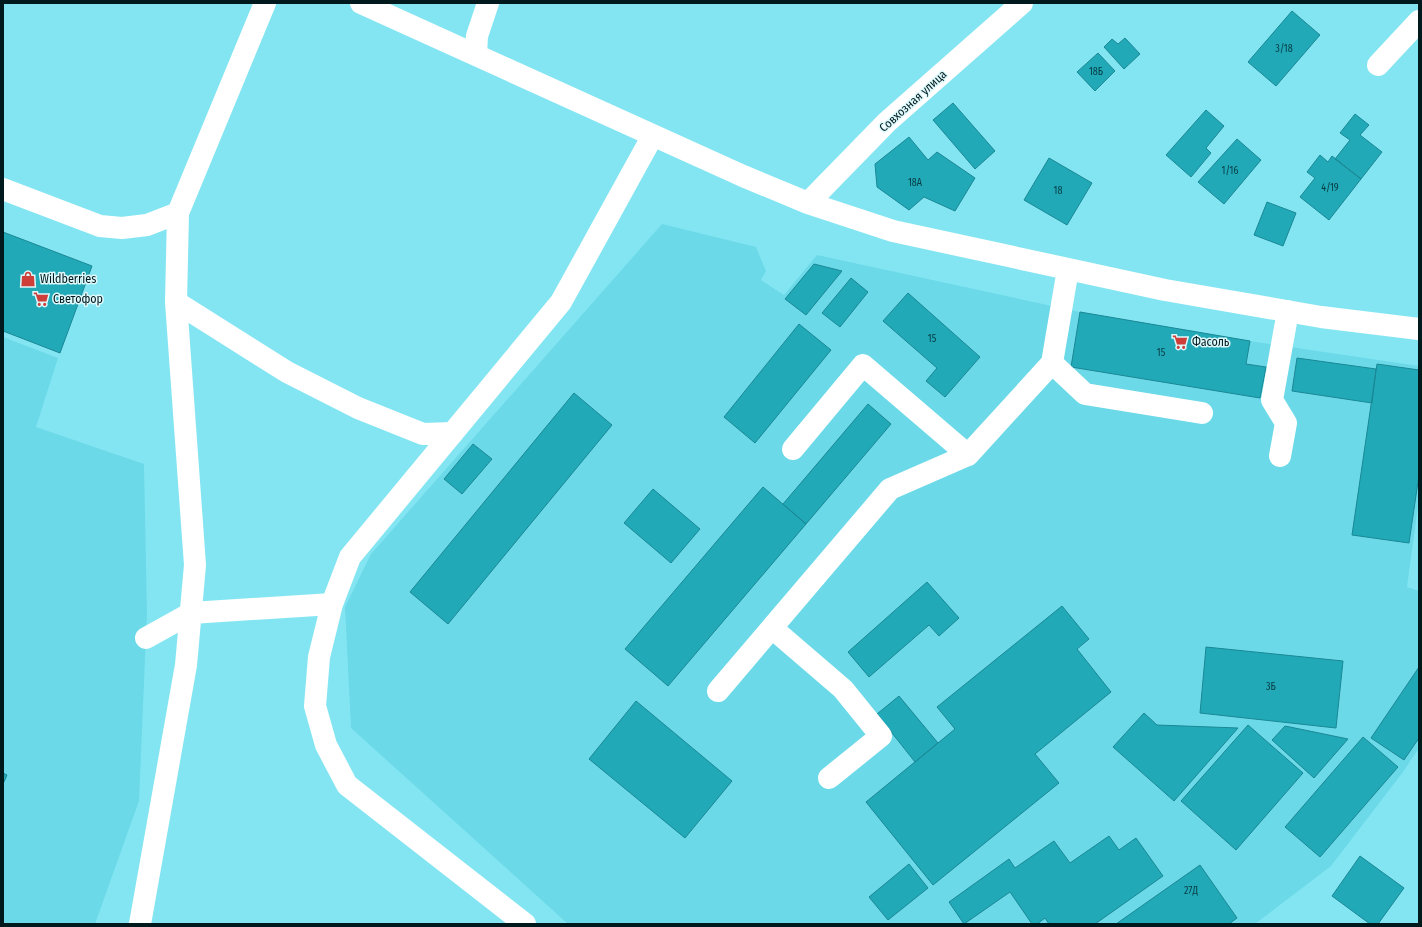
<svg xmlns="http://www.w3.org/2000/svg" width="1422" height="927" viewBox="0 0 1422 927" font-family="'Fira Sans Condensed',sans-serif">
	<style>
		.built { fill: #6bd9e8 }
		.building { fill: #21a9b8; stroke: #1a8895 }
		.lines { fill: none; stroke-linecap: round; stroke-linejoin: round }
		.minor { stroke: #fff; stroke-width: 22 }
		.labels { text-anchor: middle; dominant-baseline: central; stroke-width: 3; stroke-linejoin: round; paint-order: stroke }
		.number-label { font-size: 10px; fill: #083d44 }
		.street-label { font-size: 12px; fill: #00191d; stroke: #dffafd }
		.poi-label { font-size: 12px; fill: #00191d; stroke: #dffafd; text-anchor: start }
	</style>
	<rect width="100%" height="100%" fill="#84e5f2"/>
	<path class="built" d="M662,224L756,247L766,271L761,280L784,295L817,255L1080,312L1250,341L1419,366V499L1407,587L1419,591V748L1403,772L1331,866L1255,924H568L351,728L345,607L371,554Z
		M3,337L58,358L36,427L144,464L147,612L139,801L95,924H3Z"/>
	<path class="building" d="M1292,11L1320,35L1276,86L1248,62Z
		M1125,38L1140,54L1124,69L1104,47L1112,39L1118,44Z
		M1098,53L1115,71L1095,91L1077,72Z
		M953,103L995,151L975,169L933,120Z
		M1206,110L1224,126L1206,148L1211,153L1191,177L1166,155Z
		M1355,114L1369,125L1360,135L1382,152L1361,179L1335,159L1350,140L1340,133Z
		M909,137L928,160L937,152L975,178L955,211L924,197L909,210L877,187L875,164Z
		M1237,139L1261,160L1224,204L1198,182Z
		M1320,155L1328,162L1332,156L1361,179L1329,220L1300,197L1315,178L1307,172Z
		M1049,158L1092,183L1067,225L1024,200Z
		M1267,202L1296,213L1283,246L1254,235Z
		M3,232L92,266L60,353L3,331Z
		M814,264L842,271L806,315L785,299Z
		M851,278L868,292L840,327L822,313Z
		M908,293L980,357L945,397L926,381L937,368L883,321Z
		M1080,312L1250,341L1246,364L1266,367L1260,398L1071,367Z
		M799,324L831,350L755,443L724,417Z
		M1297,358L1376,369L1372,403L1292,391Z
		M1377,364L1419,370V475L1409,543L1352,535Z
		M574,393L612,425L448,624L410,592Z
		M868,404L891,424L806,524L783,504Z
		M473,444L492,459L462,494L444,479Z
		M763,487L806,524L668,686L625,649Z
		M653,489L700,529L671,563L624,523Z
		M927,582L959,618L939,636L929,625L869,677L848,652Z
		M1062,606L1089,639L1077,649L1111,692L1035,754L1059,783L933,885L866,802L955,729L937,707Z
		M1206,647L1343,661L1336,728L1200,713Z
		M1419,667V738L1404,760L1371,738Z
		M899,696L938,743L915,762L877,714Z
		M636,701L732,781L685,838L589,759Z
		M1144,713L1157,725L1238,728L1174,801L1113,747Z
		M1248,725L1303,773L1236,850L1181,801Z
		M1285,726L1348,739L1314,778L1272,740Z
		M1363,737L1398,767L1320,857L1285,827Z
		M3,773L7,775L3,784Z
		M1109,836L1119,850L1136,838L1163,876L1095,924H1049L1045,918L1037,924H1032L1010,892L964,924L949,902L1009,859L1015,868L1054,841L1070,863Z
		M1360,856L1404,888L1378,924H1370L1332,896Z
		M909,864L928,888L888,920L869,897Z
		M1200,865L1237,918L1229,924H1116Z"/>
	<g class="lines">
		<path class="minor" d="M361,3L743,176L808,203L893,231L1165,290L1321,317L1419,329
			M476,55L477,36L488,3
			M1378,65L1419,21
			M3,189L100,226L122,228L147,225L178,213
			M808,203L887,122L1022,3
			M1068,269L1052,363L1085,394L1202,413
			M176,302L287,372L358,408L423,434L453,433
			M793,449L863,365L968,455
			M1280,456L1286,423L1272,400L1288,311
			M772,628L843,689L881,736L829,778
			M146,638L191,613L332,604
			M718,691L890,489L968,455L1052,363
			M140,924L186,665L195,565L176,302L178,213L265,3
			M525,924L347,785L326,745L315,706L319,657L332,604L350,557L561,302L652,137"/>
	</g>
	<defs>
		<g id="shop-bare" transform="scale(1.2)"><path d="M-5-2.5h2.3a2.7 3.5 0 0 1 5.4 0H5L5.5 6h-11ZM-1.5-2.5h3a1.5 2.3 0 0 0-3 0Z" fill="#cd3f38" stroke="#dffafd" stroke-width="2.5" paint-order="stroke"/></g>
		<g id="supermarket-bare" transform="scale(1.2)"><path d="M-6-5.5h2.5l.6 2H6L4.5 2H-2.5L-4.4-4H-6ZM-1.5 3.2a1.3 1.3 0 1 0 .1 0ZM3 3.2a1.3 1.3 0 1 0 .1 0Z" fill="#cd3f38" stroke="#dffafd" stroke-width="2.5" paint-order="stroke"/></g>
	</defs>
	<g fill-rule="evenodd">
		<use href="#shop-bare" x="28" y="279"/>
		<use href="#supermarket-bare" x="41" y="299"/>
		<use href="#supermarket-bare" x="1180" y="342"/>
	</g>
	<g class="labels">
		<g class="number-label">
			<text x="1284" y="49">3/18</text>
			<text x="1096" y="72">18Б</text>
			<text x="1230" y="171">1/16</text>
			<text x="915" y="183">18А</text>
			<text x="1330" y="188">4/19</text>
			<text x="1058" y="191">18</text>
			<text x="932" y="339">15</text>
			<text x="1161" y="353">15</text>
			<text x="1271" y="687">3Б</text>
			<text x="1191" y="891">27Д</text>
		</g>
		<g class="street-label">
			<text transform="translate(913 101) rotate(-42)">Совхозная улица</text>
		</g>
		<g class="poi-label">
			<text x="40" y="279">Wildberries</text>
			<text x="53" y="299">Светофор</text>
			<text x="1192" y="342">Фасоль</text>
		</g>
	</g>
	<rect width="1422" height="927" fill="none" stroke="#00191d" stroke-width="8"/>
</svg>
